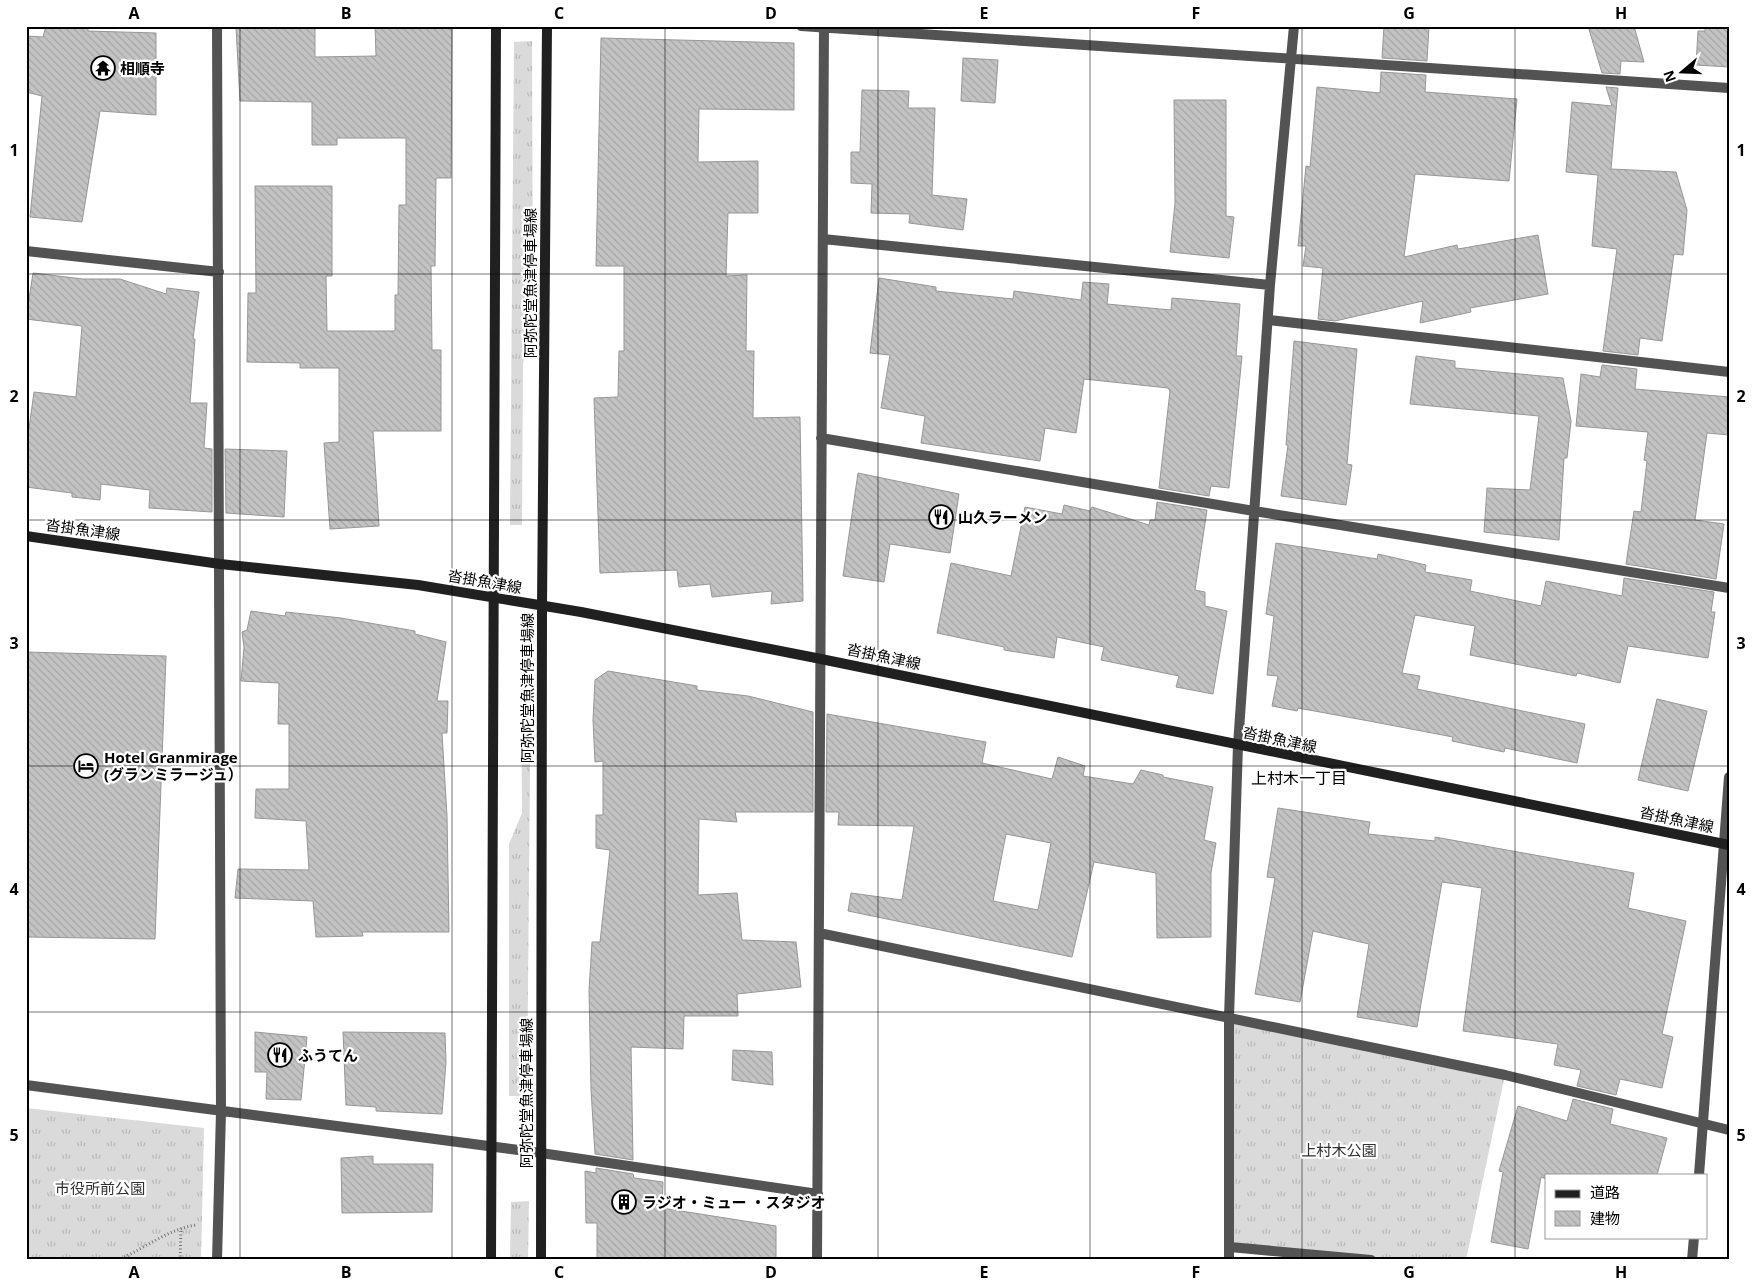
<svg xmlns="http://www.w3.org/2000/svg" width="1755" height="1286" viewBox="0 0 1755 1286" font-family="'Open Sans','Noto Sans JP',sans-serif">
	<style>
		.grass { fill: url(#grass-tufts) }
		.building { fill: url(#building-back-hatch); stroke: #979797; fill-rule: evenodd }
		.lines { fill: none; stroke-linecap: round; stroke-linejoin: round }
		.path { stroke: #757575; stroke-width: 3; stroke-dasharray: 1 2.5; stroke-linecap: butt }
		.minor { stroke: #535353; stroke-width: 10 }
		.tertiary { stroke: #535353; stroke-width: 10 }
		.secondary { stroke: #202020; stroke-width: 10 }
		.grid { fill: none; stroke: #000; stroke-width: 1; stroke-opacity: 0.55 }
		.labels { text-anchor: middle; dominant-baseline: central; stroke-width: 4.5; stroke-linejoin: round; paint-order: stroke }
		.poi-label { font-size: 15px; font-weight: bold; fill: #000; stroke: #fff; text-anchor: start }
		.street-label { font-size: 15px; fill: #000; stroke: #fff }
		.park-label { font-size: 15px; fill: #313131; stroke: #fff }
		.neighbourhood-label { font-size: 16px; fill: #000; stroke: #fff }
		.neatline { fill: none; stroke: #000; stroke-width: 2 }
		.grid-label { font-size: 16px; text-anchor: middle; font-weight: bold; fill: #000 }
	</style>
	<defs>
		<pattern id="grass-tufts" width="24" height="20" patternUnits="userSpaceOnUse" patternTransform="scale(1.25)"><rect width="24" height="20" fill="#dadada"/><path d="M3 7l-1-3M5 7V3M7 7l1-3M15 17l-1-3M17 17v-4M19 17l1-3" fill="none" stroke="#b9b9b9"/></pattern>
		<pattern id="building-back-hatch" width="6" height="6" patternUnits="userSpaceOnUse" patternTransform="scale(1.25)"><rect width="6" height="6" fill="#c3c3c3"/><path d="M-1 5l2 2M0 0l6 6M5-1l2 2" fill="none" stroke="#a6a6a6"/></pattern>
	</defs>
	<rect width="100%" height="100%" fill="#fff"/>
	<path class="grass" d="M532,41L533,314L523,364L522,525H510L514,42Z
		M531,665L527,1096H509V844L522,813L521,666Z
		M1229,1018L1505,1075L1466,1260H1371L1230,1247Z
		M26,1108L204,1128L201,1260H26Z
		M529,1201L528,1260H510L511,1202Z"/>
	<path class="building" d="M46,26H88V31L156,33V115L100,111L82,222L30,217L42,96L26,92V36L43,37Z
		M315,26V57L376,56L375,26H452L451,178H436L435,266H431L432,350H441V431H373L379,526L330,529L324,443L339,442V368H300V363L247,362L248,293H256L255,186H332V276H326L327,331H395V295H398L399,205H406V138H337V145H312V102L240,101L236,27Z
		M1384,26H1429L1427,61L1382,58Z
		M1588,26H1634L1644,62L1621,61L1620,74L1602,73Z
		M1705,26H1729V67L1696,65L1698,31H1705Z
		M601,38L794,43V110L699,109L698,162L758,161V213H728L726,276L747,275L746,351H754L753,418L800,417L803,601L771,604L772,591L712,597L710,584L679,587L677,570L600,573L594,398L618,397L619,351H624V266H596Z
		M963,58L998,60L995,103L961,101Z
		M1381,72L1426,75L1425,92L1517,99L1509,181L1415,174L1404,257L1457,245L1458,249L1538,235L1548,294L1470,308L1471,312L1420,323L1423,301L1335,321L1318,319L1323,268L1303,266L1306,246H1298L1306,166L1310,167L1317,87L1380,93Z
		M1606,87L1618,88L1611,169L1676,172L1687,210L1683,255L1674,254L1662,341L1640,338L1638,355L1603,351L1617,249L1592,246L1598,175L1566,172L1572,102L1612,106Z
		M862,90L909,91L908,108H935L932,195L967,199L963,230L909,223L910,214L871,213L872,184L851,183V152H860Z
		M1174,100H1226V216L1234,217L1229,258L1170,252L1175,203Z
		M33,273L83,279H120L166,294L167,288L199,292L193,339H195L190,403H207L204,448L212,449V512L149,508L150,490L101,484L100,500L72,497V493L26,487V450L34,392L76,397L82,326L26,319Z
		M879,278L936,287V291L1013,299L1014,291L1081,300L1083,282L1109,284L1107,304L1171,310L1172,298L1240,304L1236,356H1242L1229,488L1211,486L1209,496L1159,488L1170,391L1168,388L1084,379L1076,433L1045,428L1040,461L921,443L925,416L881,408L890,355L870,353Z
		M1294,341L1357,349L1347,464L1352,465L1346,505L1281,496L1288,445H1286Z
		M1416,356L1455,361V368L1563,378L1571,421L1567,458H1564L1559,540L1484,532L1487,488L1530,490L1539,416L1410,404Z
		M1602,365L1637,369L1635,389L1729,397V435L1707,433L1695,520L1724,524L1716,579L1626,564L1634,511L1641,512L1647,461L1644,460L1648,432L1576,426L1581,374L1600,377Z
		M225,449L287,451L284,517L226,513Z
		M858,473L959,494L950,553L890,544L884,582L843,576Z
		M1157,502L1207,510L1195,590L1205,592V606L1227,611L1213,694L1176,687L1179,676L1101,660L1104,647L1057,637L1054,658L1004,650V647L937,633L951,563L1011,576L1025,507L1062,514L1064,505L1090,511L1092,507L1149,525L1150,520H1155Z
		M1276,543L1377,559L1378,554L1426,565L1425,572L1472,580L1470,591L1541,606L1546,581L1622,596L1624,578L1714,592L1711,612H1715L1708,658L1628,646L1620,683L1577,673L1576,676L1470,655L1475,626L1415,615L1402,673L1420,676L1417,689L1585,724L1577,763L1505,748L1504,752L1452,741L1453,737L1369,721L1298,708L1297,711L1272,706L1278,676L1267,675L1274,616L1266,614Z
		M251,611L285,616L286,612L341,618L415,631V634L446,642L437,701H448L447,733H442L447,816L449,932H362L363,936L316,937L313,901L235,898L238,869L309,870L306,821L255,818L256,789H289V724H278L279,683L241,681L244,647L242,632L247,630Z
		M26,652L166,656L155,939L26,937Z
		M608,671L697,686V690L748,696L813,712V812H735L737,822L699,819L698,895L737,893L742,940L796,942L801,987L737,994L738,1016H684L683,1049L631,1047L633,1160L595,1154L591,1090L589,990L592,942H600L610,850L596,848V815H603V761L595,762L593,720L595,680Z
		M1657,699L1707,711L1688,791L1638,780Z
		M827,714L986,742L982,763L1052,779L1058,757L1085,766L1083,776L1133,784L1141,770L1163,775V777L1213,787L1204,840L1216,843L1211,873V937L1157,938L1156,873L1094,862L1072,957L848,911L851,893L902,900L914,826L838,825L839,812H826ZM1006,834L1051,843L1038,910L993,901Z
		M1278,808L1370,822L1368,834L1435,841V837L1634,873L1628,908L1686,921L1662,1034L1673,1037L1662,1088L1620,1079L1616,1095L1577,1086L1581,1070L1554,1065L1558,1044L1463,1031L1482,888L1442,882L1417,1027L1357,1017L1369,944L1313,931L1300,1002L1255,994L1275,878L1267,877Z
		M255,1032L307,1037L301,1100L266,1099L267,1072H255Z
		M343,1032L445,1033L446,1062L442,1114L376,1111V1107L346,1105Z
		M733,1050L772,1052L773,1085L732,1080Z
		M1573,1099L1613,1109L1610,1124L1667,1138L1657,1175H1546V1179L1541,1177L1528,1249L1491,1242L1503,1172L1499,1171L1518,1106L1567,1121Z
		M373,1156V1164H433L432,1212L342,1213L341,1158Z
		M596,1168L633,1174L634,1178L663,1182L662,1208L776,1226V1260H597V1223H586L585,1171L596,1173Z"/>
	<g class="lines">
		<path class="path" d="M118,1260C144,1249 168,1229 196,1225
			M180,1260L181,1228"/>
		<path class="minor" d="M217,26L221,1112L217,1260
			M801,26L1729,88
			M823,239L1270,285
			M26,251L219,272
			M1269,320L1729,372
			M821,438L1254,511L1729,588
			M819,933L1505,1075L1729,1130
			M26,1085L541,1153L818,1194
			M1230,1247L1371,1260
			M817,1260L824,26
			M1229,1260V1018L1238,745L1270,285L1294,26"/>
		<path class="tertiary" d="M1699,1175L1729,777
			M1692,1260L1694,1237"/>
		<path class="secondary" d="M26,536L220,564L418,585L581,612L821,659L1729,845
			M491,1260L496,26
			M541,1260L542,606L547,26"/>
	</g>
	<path class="grid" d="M240,26V1260M452,26V1260M665,26V1260M878,26V1260M1090,26V1260M1302,26V1260M1515,26V1260M26,274H1729M26,520H1729M26,766H1729M26,1012H1729"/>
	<defs>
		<g id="temple-ring" transform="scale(1.25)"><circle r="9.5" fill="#fff" stroke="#000" stroke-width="1.5"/><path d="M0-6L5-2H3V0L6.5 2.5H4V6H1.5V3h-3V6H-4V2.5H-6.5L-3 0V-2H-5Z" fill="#000"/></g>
		<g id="restaurant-ring" transform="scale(1.25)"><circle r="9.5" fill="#fff" stroke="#000" stroke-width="1.5"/><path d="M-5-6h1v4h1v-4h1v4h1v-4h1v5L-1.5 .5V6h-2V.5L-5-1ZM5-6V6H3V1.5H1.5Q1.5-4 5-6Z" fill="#000"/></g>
		<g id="hotel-ring" transform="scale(1.25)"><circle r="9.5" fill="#fff" stroke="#000" stroke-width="1.5"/><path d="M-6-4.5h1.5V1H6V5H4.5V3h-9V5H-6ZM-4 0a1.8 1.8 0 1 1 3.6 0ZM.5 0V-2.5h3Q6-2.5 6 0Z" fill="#000"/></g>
		<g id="building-ring" transform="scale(1.25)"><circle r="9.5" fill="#fff" stroke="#000" stroke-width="1.5"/><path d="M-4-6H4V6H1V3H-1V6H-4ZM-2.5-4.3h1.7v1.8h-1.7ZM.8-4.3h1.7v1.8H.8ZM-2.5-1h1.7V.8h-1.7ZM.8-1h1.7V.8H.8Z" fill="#000"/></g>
	</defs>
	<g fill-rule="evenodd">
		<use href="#temple-ring" x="103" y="68"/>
		<use href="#restaurant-ring" x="941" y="517"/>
		<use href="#hotel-ring" x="86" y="766"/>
		<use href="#restaurant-ring" x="280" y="1055"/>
		<use href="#building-ring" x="624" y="1202"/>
	</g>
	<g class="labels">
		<g class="poi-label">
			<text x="120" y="68">相順寺</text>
			<text x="958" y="517">山久ラーメン</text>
			<text x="104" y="757">Hotel Granmirage<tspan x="104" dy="17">(グランミラージュ）</tspan></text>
			<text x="298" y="1055">ふうてん</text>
			<text x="642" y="1202">ラジオ・ミュー ・スタジオ</text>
		</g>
		<g class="street-label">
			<text transform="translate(530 283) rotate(-90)">阿弥陀堂魚津停車場線</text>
			<text transform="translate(83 529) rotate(8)">沓掛魚津線</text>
			<text transform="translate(485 581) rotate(10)">沓掛魚津線</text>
			<text transform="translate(884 656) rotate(12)">沓掛魚津線</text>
			<text transform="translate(527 688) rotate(-90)">阿弥陀堂魚津停車場線</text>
			<text transform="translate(1280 739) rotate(12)">沓掛魚津線</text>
			<text transform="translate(1677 819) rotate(12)">沓掛魚津線</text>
			<text transform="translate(526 1093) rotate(-90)">阿弥陀堂魚津停車場線</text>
		</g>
		<g class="park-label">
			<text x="1339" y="1150">上村木公園</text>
			<text x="100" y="1188">市役所前公園</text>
		</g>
		<g class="neighbourhood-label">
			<text x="1299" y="778">上村木一丁目</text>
		</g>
	</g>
	<rect width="1755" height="1286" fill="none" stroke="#ffffff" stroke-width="55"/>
	<rect x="1545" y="1174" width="162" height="65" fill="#ffffff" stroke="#999999"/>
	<rect x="1555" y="1190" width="25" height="8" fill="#202020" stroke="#999999"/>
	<text x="1590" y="1198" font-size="15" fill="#000000">道路</text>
	<rect x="1555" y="1211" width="25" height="15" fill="url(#building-back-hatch)" stroke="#999999"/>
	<text x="1590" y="1224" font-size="15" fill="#000000">建物</text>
	<g transform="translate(1682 72) rotate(251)" stroke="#ffffff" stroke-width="4" paint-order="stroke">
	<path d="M0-4L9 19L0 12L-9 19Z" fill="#000000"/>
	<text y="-8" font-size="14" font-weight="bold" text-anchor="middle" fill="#000000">N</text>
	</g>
	<rect x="28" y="28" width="1700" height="1230" class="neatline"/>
	<g class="grid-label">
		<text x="134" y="19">A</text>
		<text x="346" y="19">B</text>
		<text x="559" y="19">C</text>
		<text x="771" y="19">D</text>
		<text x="984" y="19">E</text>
		<text x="1196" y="19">F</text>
		<text x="1409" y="19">G</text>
		<text x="1621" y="19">H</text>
		<text x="14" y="156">1</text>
		<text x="1741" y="156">1</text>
		<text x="14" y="402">2</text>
		<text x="1741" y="402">2</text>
		<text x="14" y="649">3</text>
		<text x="1741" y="649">3</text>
		<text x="14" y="895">4</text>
		<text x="1741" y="895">4</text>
		<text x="14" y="1141">5</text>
		<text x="1741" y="1141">5</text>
		<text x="134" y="1278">A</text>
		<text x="346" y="1278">B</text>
		<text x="559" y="1278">C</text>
		<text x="771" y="1278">D</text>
		<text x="984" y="1278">E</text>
		<text x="1196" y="1278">F</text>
		<text x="1409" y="1278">G</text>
		<text x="1621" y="1278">H</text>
	</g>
</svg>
